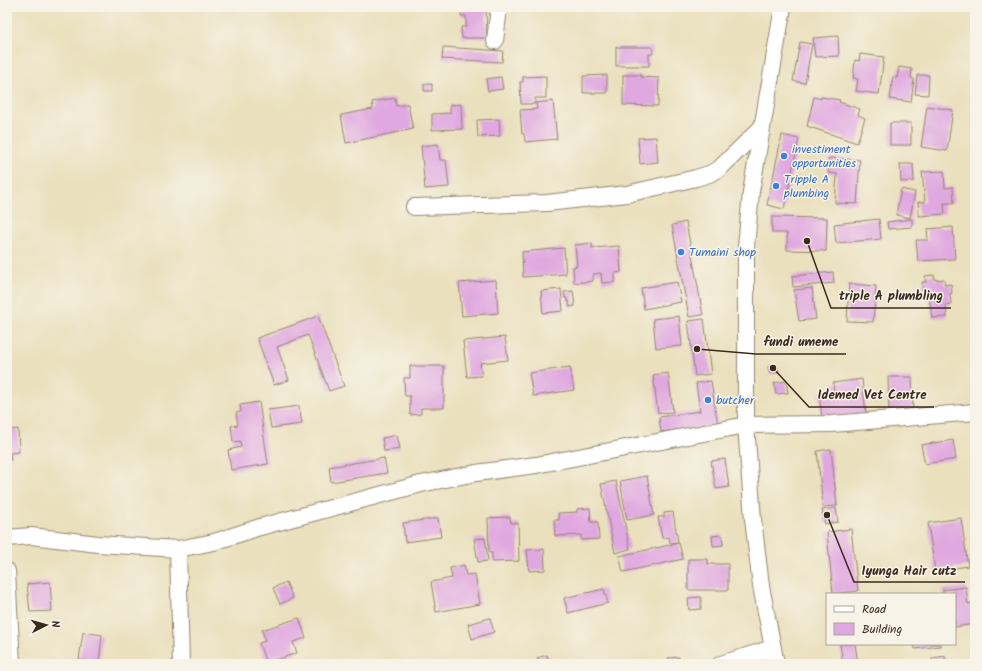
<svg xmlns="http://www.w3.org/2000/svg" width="982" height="671" viewBox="0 0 982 671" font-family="Kalam,sans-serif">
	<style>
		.building { fill: #e0a8e0 }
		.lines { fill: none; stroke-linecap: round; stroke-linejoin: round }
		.street-casing { stroke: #92856e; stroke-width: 18 }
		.street { stroke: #fff; stroke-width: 16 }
		.shop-dot { fill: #3f7fe0; stroke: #f7f3e8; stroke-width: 1.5 }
		.labels { text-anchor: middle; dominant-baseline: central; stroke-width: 3; stroke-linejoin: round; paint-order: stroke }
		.shop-label { font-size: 12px; fill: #366cbe; stroke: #f7f3e8; text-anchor: start }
		.leader { fill: none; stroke: #3b2a1e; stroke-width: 1.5 }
		.callout-dot { fill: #3b2a1e; stroke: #f7f3e8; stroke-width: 1.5 }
		.callout-label { font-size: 13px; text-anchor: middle; font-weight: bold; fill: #3b2a1e; stroke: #f7f3e8; stroke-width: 3; stroke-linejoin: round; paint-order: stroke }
	</style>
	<rect width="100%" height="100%" fill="#f7f3e8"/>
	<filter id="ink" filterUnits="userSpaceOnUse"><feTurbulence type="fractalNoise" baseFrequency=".025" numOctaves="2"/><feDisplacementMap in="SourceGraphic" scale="8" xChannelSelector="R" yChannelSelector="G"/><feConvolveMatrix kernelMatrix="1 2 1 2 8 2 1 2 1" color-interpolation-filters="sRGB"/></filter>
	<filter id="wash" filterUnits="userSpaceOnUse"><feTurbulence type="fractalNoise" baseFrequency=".012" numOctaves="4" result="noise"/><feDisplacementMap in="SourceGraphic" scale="16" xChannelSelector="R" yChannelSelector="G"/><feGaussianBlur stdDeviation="0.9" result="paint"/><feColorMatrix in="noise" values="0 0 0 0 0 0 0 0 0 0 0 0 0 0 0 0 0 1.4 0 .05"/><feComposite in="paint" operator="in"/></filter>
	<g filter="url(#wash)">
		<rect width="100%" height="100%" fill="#eae0bd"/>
		<g id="blocks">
			<path class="building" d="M461,7H486L487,38H462L461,27H466V16H461Z
				M838,36L839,56L815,57L813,38Z
				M800,42L812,44L805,83L793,81Z
				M443,47L503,51L502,62L442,59Z
				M616,47H652L653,54H649V66H616Z
				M860,54L884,57L879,94L856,91L858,79L853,78L855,60L859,61Z
				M899,67L912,69L911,78L914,79L911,102L890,99L893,77L897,78Z
				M607,75V93H583V76Z
				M623,75H641V77L659,78L658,106L623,105Z
				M917,75H929L928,95L915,94Z
				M546,76V98H535V104H521L520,82H523V77Z
				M501,77L503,89L488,91L486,79Z
				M424,84H432V91H424Z
				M814,97L821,99V97L840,100L839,102L860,109L858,115L865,118L857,143L807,126Z
				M395,98L396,106L408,104L413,129L346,143L341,115L373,109L372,102Z
				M553,101L557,139L525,142L524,134H522L520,110L537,109L536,103Z
				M461,104L462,129L432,130V114L450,113V105Z
				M927,106L953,110L947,151L921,147Z
				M499,119L500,136L478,137L477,120Z
				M890,123H911V145H890Z
				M782,135L799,139L784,209L767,205Z
				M656,137L658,162L640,164L638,138Z
				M438,144L440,160H446L449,187L425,189L421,146Z
				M829,158L860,160L857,204L835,203L837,174L828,173Z
				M900,164H913L914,181L901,182Z
				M944,171L945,188L953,187L954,203H944L945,214L919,216L918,202H925L922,172Z
				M901,189L915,192L910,218L896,215Z
				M772,217L827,218L826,251L787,250V233H772Z
				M879,219L881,239L836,243L834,224Z
				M912,219V227L888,229L887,222Z
				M686,222L703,315L689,317L672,225Z
				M953,227L955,259L918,261L916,240H928L927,229Z
				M592,243V248L619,246L621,272L615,273V282L602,283L601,273L593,274V281L574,283L573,267L577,266L575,245Z
				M564,248L566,274L523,277L522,252Z
				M833,272L834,283L793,287L792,276Z
				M934,275L935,280L944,279L945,285L951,284L952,293L950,294L951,304L946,305L947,317L932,318L929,295L924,296L922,282H926L925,276Z
				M496,280L498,313L462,316L459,283Z
				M677,282L681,302L644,309L641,288Z
				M849,284L876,286L873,322L847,321Z
				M812,288L816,319L799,321L794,290Z
				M561,289L563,311L543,313L541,291Z
				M573,291L575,306L569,307V301H567V298H565L564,292Z
				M318,316L344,386L329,391L308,335L277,347L289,380L274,385L257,338Z
				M679,316L682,346L656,348L653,319Z
				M704,319L711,374L695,376L688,321Z
				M505,337L508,360L480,363L482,376L467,377L463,341Z
				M777,365L779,372L770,374L768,367Z
				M410,366H444V408H421V414L410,415V396H405L404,378H410Z
				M570,367L574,390L533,396L529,373Z
				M668,373L673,412L658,413L653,375Z
				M888,377H912L913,413H889Z
				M862,379L866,413L822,418L819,394L834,392L833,383Z
				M711,381L718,425L661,432L659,417L700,411L696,383Z
				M786,381L788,393L776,394L774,383Z
				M259,402L268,464L231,470L228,450L241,447L240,441L233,442L231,426L238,425L236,413L241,412L240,405Z
				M299,406L302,424L271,428L268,410Z
				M18,429L19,452L10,453L11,460H7V430Z
				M397,435L400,449L384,451L382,438Z
				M953,440L956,459L925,464L921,445Z
				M831,449L837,506L823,507L817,451Z
				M384,458L387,473L331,482L329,467Z
				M725,459L729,487L716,489L711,461Z
				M647,476L654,515L627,520L620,481Z
				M616,481L630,549L615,553L601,484Z
				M590,508L591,522H598L599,539L581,540V535L555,536L554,520H559L558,513L577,512V509Z
				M836,508L838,522L825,524L822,510Z
				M673,512L678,542L670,543L669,537L662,538L658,517H664V513Z
				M510,517L511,523H518L519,561L492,562V553H489L488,518Z
				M438,518L441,537L405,542L403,523Z
				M961,518L968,566L935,571L928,523Z
				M851,529L858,591L833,594L827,532Z
				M722,535L723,545L713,546L712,536Z
				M485,538L488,561L478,562L474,539Z
				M679,543L683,559L623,572L619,556Z
				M544,549L545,570L529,571L527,550Z
				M688,559H708V564H728V590H688Z
				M464,565L466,575L475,574L480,604L436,612L431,582L452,578L450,568Z
				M50,582L52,611L30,612L27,584Z
				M286,582L293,598L280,604L273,588Z
				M966,587L968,604L973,603L975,624L955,627V594H943V590Z
				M604,589L608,603L568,613L564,598Z
				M701,597V609L689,610L688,598Z
				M299,618L306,638L293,642L297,653L266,663L259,643L265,641L262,630Z
				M490,618L494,632L472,639L468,624Z
				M83,632L102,635L99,663L79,660Z
				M840,644H855L858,663L843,664Z
				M914,644H940V646L915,649Z
				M547,655L550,664H539L537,658Z
				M945,656L946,664H933L932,658Z
				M679,657L680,664H669L668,658Z"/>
		</g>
	</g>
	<g filter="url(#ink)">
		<use href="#blocks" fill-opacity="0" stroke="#92856e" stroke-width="1"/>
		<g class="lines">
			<g class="street-casing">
				<path id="street" d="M495,41L499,7
					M414,207L547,203L627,194L696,178L709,174L719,169L762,127
					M7,538L31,536L98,544L178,549L214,542L260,527L421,484L476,473L536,465L746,425L832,424L975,412
					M178,549L181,664
					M7,571L12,664
					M721,664L773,648
					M776,664L761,586L753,519L746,425V247L751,192L783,7"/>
			</g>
			<use href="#street" class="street"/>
		</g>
	</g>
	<g class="shop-dot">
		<circle cx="784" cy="156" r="4"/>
		<circle cx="776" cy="186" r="4"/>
		<circle cx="681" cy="252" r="4"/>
		<circle cx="708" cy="400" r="4"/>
	</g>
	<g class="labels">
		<g class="shop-label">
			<text x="792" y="149">investiment<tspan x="792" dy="14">opportunities</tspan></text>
			<text x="784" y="179">Tripple A<tspan x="784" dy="14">plumbing</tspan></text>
			<text x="689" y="252">Tumaini shop</text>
			<text x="716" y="400">butcher</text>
		</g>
	</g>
	<path class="leader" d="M807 241L831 308H951M697 349L756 354H846M773 368L809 407H934M827 515L854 582H965"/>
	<g class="callout-dot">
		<circle cx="807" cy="241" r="4"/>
		<circle cx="697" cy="349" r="4"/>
		<circle cx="773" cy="368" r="4"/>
		<circle cx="827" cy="515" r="4"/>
	</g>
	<g class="callout-label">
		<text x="891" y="300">triple A plumbling</text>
		<text x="801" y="346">fundi umeme</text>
		<text x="872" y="399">Idemed Vet Centre</text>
		<text x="909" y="575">Iyunga Hair cutz</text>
	</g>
	<rect width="982" height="671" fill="none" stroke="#f7f3e8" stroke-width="24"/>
	<rect x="826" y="593" width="130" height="52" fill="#f7f3e8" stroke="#aca397"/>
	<rect x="834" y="606" width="20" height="6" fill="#ffffff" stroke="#aca397"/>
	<text x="862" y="613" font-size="12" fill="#3b2a1e">Road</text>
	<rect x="834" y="623" width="20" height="12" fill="#e0a8e0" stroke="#aca397"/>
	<text x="862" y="633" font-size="12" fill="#3b2a1e">Building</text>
	<g transform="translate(46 625) rotate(84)" stroke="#f7f3e8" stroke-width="3" paint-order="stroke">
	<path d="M0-3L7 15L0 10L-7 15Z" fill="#3b2a1e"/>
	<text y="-6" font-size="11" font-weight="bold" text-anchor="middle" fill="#3b2a1e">N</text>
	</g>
</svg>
